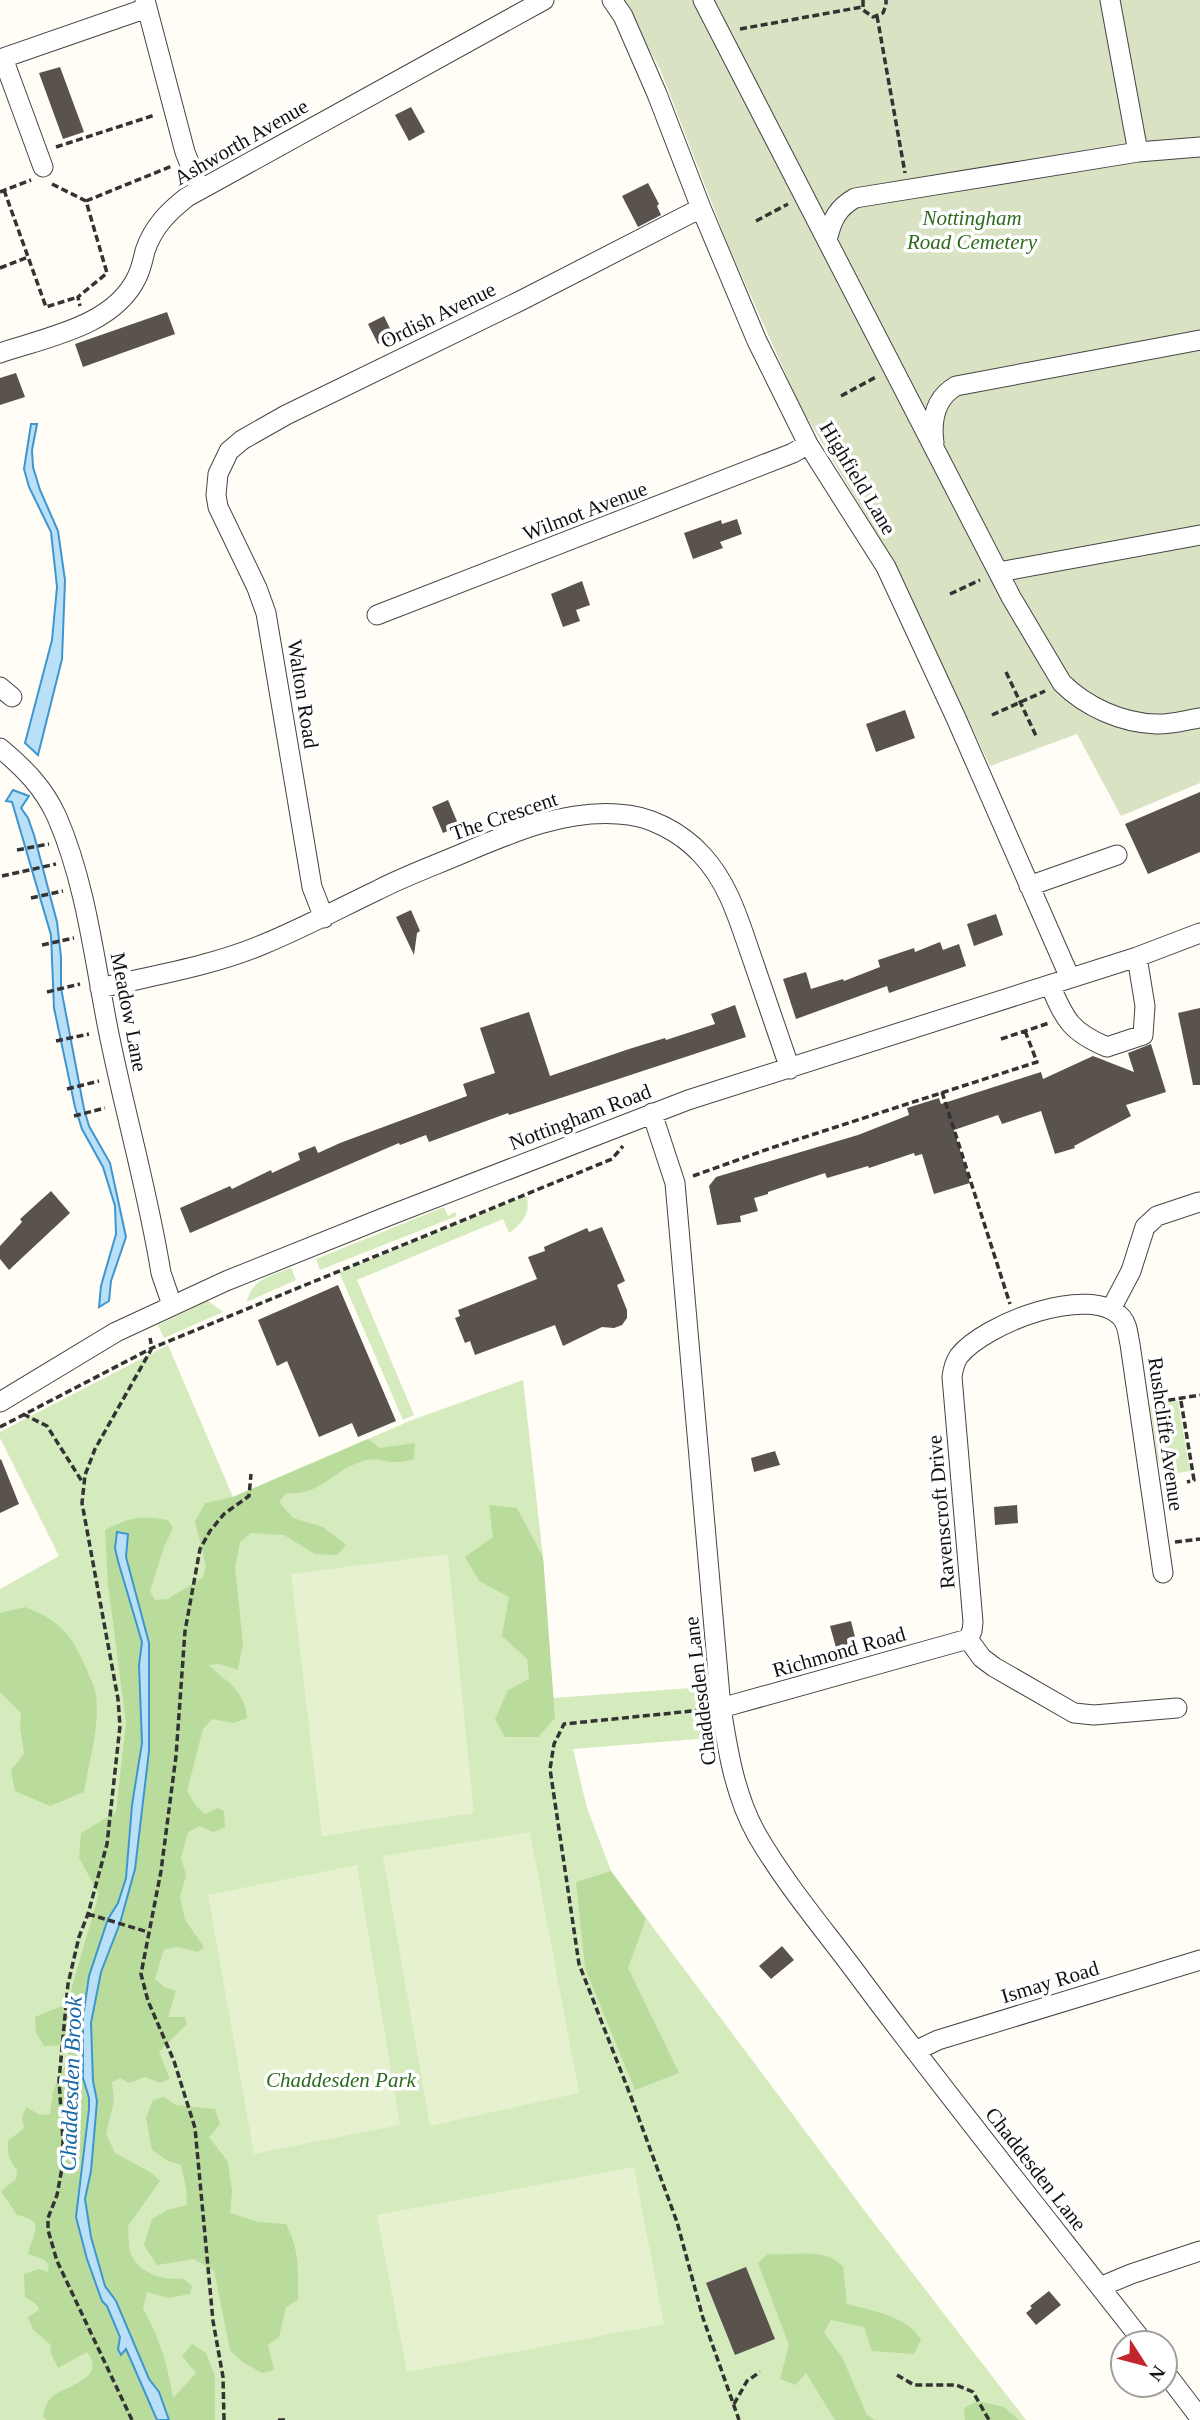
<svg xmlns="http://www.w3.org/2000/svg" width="1200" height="2420" viewBox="0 0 1200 2420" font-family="'Times New Roman',serif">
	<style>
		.green { fill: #d5ebbd }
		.forest { fill: #b9dc9c }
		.cemetery { fill: #d9e3c4 }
		.pitch { fill: #e6f2cf }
		.water { fill: #b9e0f7; stroke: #3f96cf; stroke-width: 2 }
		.building { fill: #5a524d }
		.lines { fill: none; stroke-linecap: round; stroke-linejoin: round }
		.minor-casing { stroke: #444; stroke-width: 21 }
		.path { stroke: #333; stroke-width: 3.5; stroke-dasharray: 7 3.5; stroke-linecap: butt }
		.minor { stroke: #fff; stroke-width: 19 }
		.labels { text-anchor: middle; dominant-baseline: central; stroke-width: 7; stroke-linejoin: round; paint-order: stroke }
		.street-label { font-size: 21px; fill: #111; stroke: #fff }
		.park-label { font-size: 21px; font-style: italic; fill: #2f6b1f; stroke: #fff }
		.water-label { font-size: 23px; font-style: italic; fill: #1768a6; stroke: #fff }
	</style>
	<rect width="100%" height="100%" fill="#fffdf5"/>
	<path class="green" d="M526,1196C532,1212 522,1224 509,1233L503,1219L357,1280L414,1415L403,1420L339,1272Z
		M444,1207L448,1216L455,1212L457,1216L320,1270L316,1259Z
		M291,1268L296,1280L247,1302C251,1279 271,1276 291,1268Z
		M208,1301L223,1312L164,1338L158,1325Z
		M168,1345L233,1497L412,1420L523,1380L543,1557L553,1698L705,1687L710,1738L573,1749L587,1808L611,1871L867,2214L1026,2420H0V1589L59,1556L0,1438V1432Z
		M1178,1401L1190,1471L1172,1474L1158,1462L1150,1405Z"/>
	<path class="forest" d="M368,1439L380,1448L415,1443L414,1459C409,1460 403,1462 398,1462C382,1463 378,1456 360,1462C331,1472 320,1496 286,1493L279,1502L293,1518L323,1527L346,1545L337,1555L315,1554L284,1535L251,1533L240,1542L235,1568L243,1643L238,1670L219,1664L208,1665C227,1682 245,1690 247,1718L234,1723L212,1719L203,1729L187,1791L197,1807L205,1814L218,1808L224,1811L225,1827L213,1832L200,1826L188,1832L181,1858L186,1875L180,1897L185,1920L204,1947L198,1952L178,1947L164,1949L155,1979L164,1987L176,1991L168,2017H185L187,2024L159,2052L170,2079L160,2083L145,2077L129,2083L120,2078L112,2082L114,2101L106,2134L115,2153L150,2172L160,2181L128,2226C129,2235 128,2247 131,2254C139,2273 165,2282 183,2278L192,2286L190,2294L168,2298L147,2292L143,2308C160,2340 167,2362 173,2398L196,2373L182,2356L192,2344L206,2353L215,2376V2420H47L43,2416C44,2412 46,2404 49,2400C61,2385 109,2381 87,2352L58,2368L51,2353L50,2344L33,2330L28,2317L39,2310L36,2304L25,2297L24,2274L39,2269L48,2272L49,2265L43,2259L28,2254C33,2233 47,2221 17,2215L1,2191L16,2179L17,2170C9,2160 7,2154 8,2141L24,2128L22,2118L26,2107L40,2115L50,2114L53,2091L68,2059L69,2045L44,2046L36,2033L35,2017L67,2004L99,1894L79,1858L81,1833L116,1812L126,1723L108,1584L105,1530C130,1517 141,1515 168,1520L173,1528L164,1547L150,1591L155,1600L168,1599L203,1577L206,1566L195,1522L205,1503L233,1497Z
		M489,1505L517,1508L543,1557L555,1718L538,1737H505L495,1719L508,1690L529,1679L527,1659L502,1636L509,1597L479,1581L465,1557L493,1537Z
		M25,1607C61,1621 72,1635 87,1670C90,1678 95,1687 96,1696C100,1727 89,1761 84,1792L50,1806L15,1791L11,1770L24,1754L20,1727L21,1713L0,1692V1613Z
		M611,1871L646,1919L628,1968L679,2073L635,2090L585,1968L576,1882Z
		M164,2097L176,2105L215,2109L220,2124L209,2137L228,2162L232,2192L230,2213L258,2222L286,2224C300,2250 298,2271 298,2300L286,2307L279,2337L268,2345L274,2370L262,2373L241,2361L230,2350L214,2271L194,2259L157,2265L144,2245L152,2219L167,2210L187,2205L186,2188L181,2165L168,2161L152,2150L146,2118L153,2100Z
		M768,2254C787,2256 811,2250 829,2257C834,2258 839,2264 843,2266L847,2304C872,2311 908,2316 921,2340L914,2354L872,2351L864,2327L831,2320L824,2332L843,2359L867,2415L875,2420H835L806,2373L796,2385L780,2379L789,2345L758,2263Z
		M978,2401L1004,2407L1019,2420H965L964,2408Z"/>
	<path class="cemetery" d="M621,0H1200V783L1121,816L1077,734L990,766L895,564L800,406L728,245L660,69Z"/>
	<path class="pitch" d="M448,1554L474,1813L322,1836L291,1574Z
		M530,1832L579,2093L430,2126L383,1856Z
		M357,1865L400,2125L254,2154L208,1895Z
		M634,2167L664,2324L407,2372L377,2215Z"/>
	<path class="water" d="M31,424H37L32,450L33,467L40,490L58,531L65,580L62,659L38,755L25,743L52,640L57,587L51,532L29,487L24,469Z
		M13,790L29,796L21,808L28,818L34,835L57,922L61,957V988L84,1109L89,1126L110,1163L126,1237L111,1281L109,1301L99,1307L101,1286L116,1234L115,1206L103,1167L82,1129L75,1107L54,1008L51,935L12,802L6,801Z
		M117,1532L128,1534L126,1557L149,1643V1751L135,1869L120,1923L101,1972L91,2023L93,2081L97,2101L91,2171L85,2199L91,2237L105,2286L116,2301L149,2379L159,2392L169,2420H157L126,2349L121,2355L118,2349L120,2337L107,2306L102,2301L87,2259L76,2217L89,2109V2098L83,2078V2017L89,1976L108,1919L118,1903L126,1878L132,1805L142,1743L139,1665L142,1642L118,1561L115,1548Z"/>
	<path class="building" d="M60,67L84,132L63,139L39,73Z
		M411,107L425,132L409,141L395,115Z
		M648,183L659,204L657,206L661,215L638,227L622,196Z
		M167,312L175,334L83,367L75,344Z
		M384,316L394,337L378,344L368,324Z
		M16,373L25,397L0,405V378Z
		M737,519L742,534L720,542L723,548L693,559L684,533L721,520L722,524Z
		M582,581L590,605L576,610L580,621L563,627L551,594Z
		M905,710L915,738L876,752L866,724Z
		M1200,792V852L1148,874L1125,824Z
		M448,800L459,826L443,833L432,807Z
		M411,910L420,931L417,933L414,955L396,917Z
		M996,914L1003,935L974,946L967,924Z
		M940,942L943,950L959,944L966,966L889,993L887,986L796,1019L783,979L806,972L811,989L843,979L844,981L880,967L878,960L914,948L915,952Z
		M735,1005L746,1037L509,1115L508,1113L429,1142L426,1135L400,1145L399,1143L190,1233L180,1208L230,1186L232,1189L271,1170L272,1173L300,1160L298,1153L315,1146L318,1153L340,1143L467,1096L463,1084L495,1073L480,1028L529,1012L550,1076L629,1049L665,1038L666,1040L715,1024L711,1014Z
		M1200,1008V1085H1193L1178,1013Z
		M1151,1044L1166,1092L1126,1105L1131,1116L1074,1146L1075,1148L1055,1154L1041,1111L1002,1124L998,1115L954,1130L970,1183L934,1194L922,1154L915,1156L914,1153L869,1168L868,1166L827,1178L825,1173L768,1192V1194L754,1198L758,1211L740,1216L741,1222L717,1225L709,1186L716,1177L858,1135L909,1115L907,1108L939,1098L941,1104L1041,1072L1043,1079L1093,1056L1134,1072L1128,1053Z
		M51,1191L70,1213L9,1270L0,1259V1246L22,1222L20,1219Z
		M602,1227L625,1281L617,1285L627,1310V1318L622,1325L614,1328L602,1327L563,1346L555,1325L475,1355L470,1341L465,1343L455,1318L460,1316L458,1310L537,1279L528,1257L545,1251L544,1247L587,1228L589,1232Z
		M338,1285L396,1421L358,1437L352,1423L319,1437L287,1361L277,1366L258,1320Z
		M775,1451L780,1465L754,1472L751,1458Z
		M1,1459L19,1504L0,1513V1460Z
		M1017,1505L1018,1523L995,1525L994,1507Z
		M851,1621L857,1645L837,1651L830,1626Z
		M782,1946L794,1960L771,1979L759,1966Z
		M746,2267L775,2339L735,2355L706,2283Z
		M1049,2291L1061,2305L1036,2325L1026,2313L1032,2308L1030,2306Z"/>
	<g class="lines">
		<g class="minor-casing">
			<path id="minor" d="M145,0L185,152L200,190
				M612,0L623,16L657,94L701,208L757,341L808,444L886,567L956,718L1070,978
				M703,0L1011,597L1062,683C1086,707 1122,723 1156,724C1170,725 1186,720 1200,718
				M1110,0L1138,152L1200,147
				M3,58L43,167
				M0,59L147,8
				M827,240C832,220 837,208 855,198L1138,152
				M0,353C47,337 114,326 137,277C141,269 143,260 145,251C153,227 168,212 187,197L544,0
				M934,443C931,420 935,398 956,386L1200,340
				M999,572L1200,535
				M377,615L793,453L808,444
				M0,687L12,697
				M0,748C24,768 44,788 57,817C86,884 94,958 108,1029C124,1110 148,1191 161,1273L172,1305
				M1029,886L1117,855
				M324,918L312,887L266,613L257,588L218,507L216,495L218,474L229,451L242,440L286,415L520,301L701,208
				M1050,985C1065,1020 1071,1032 1107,1047L1143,1035L1145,1006L1137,957
				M100,988C155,975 212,966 264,944C303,928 340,908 378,890C405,876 433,866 461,854C511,833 563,810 618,814C649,815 681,832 702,855C729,884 739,921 752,958C765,995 777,1032 790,1069
				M652,1113L675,1183L721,1708C728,1752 735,1796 757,1835C787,1887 828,1934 863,1982C954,2104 1050,2223 1144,2343
				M1111,1309L1131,1271L1145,1227L1157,1216L1199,1202
				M0,1402L116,1332L226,1281L383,1218L688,1100L1137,957L1200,933
				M1163,1573L1130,1344C1128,1336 1128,1325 1122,1318C1091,1282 984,1324 959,1356C955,1362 953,1369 952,1377L973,1622L972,1631L968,1639L982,1658L994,1667L1074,1713L1094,1715L1177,1708
				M721,1708L968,1639
				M915,2051L938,2040L1200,1960
				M1100,2287L1131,2274L1200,2251
				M1165,2372L1200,2418"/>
		</g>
		<path class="path" d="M863,0V10L873,17L883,13L886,5V0
			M877,16L905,173
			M740,29L862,7
			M56,147L155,115
			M52,184L86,201L107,273L78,297L80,306
			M4,190L46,307L78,297
			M0,192L31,180
			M86,201L172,166
			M756,221L788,204
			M0,268L28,257
			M841,396L876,377
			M950,594L980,580
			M1006,672L1037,738
			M992,715L1045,691
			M17,850L49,844
			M2,876L56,864
			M31,898L63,891
			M42,945L74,938
			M47,992L80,984
			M1001,1039L1049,1023
			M56,1041L89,1034
			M67,1089L99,1081
			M942,1092L1010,1304
			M74,1116L105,1108
			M693,1176L771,1148L1037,1062L1025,1031
			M1181,1401L1194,1480L1187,1482
			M1158,1402L1200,1395
			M23,1414L47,1426L83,1483
			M0,1427L152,1348L612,1159L623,1146
			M1175,1542L1200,1539
			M702,1710L564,1724L554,1744L550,1769L579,1964L631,2097L677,2222L703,2318L739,2420
			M88,1914L148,1932
			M897,2375L914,2385H956L973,2392L989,2420
			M734,2404L747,2381L760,2372
			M132,2420L57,2261L48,2230V2218L57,2195L62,2168L63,2141L59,2080L68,1984L79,1937L88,1914L107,1844L120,1726L118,1699L82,1503L85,1475L95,1449L152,1348L150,1338
			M224,2420L223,2377L213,2321L195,2128L174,2061L148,2001L141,1974L161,1871L176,1756L185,1631L200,1549L210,1531L224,1514L249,1496L251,1474
			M278,2420H286"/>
		<use href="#minor" class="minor"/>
	</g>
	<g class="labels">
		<g class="street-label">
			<text transform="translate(241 142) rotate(-30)">Ashworth Avenue</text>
			<text transform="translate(438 315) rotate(-26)">Ordish Avenue</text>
			<text transform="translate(858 478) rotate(59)">Highfield Lane</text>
			<text transform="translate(585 511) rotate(-21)">Wilmot Avenue</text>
			<text transform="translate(303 694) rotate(81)">Walton Road</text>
			<text transform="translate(504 816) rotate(-19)">The Crescent</text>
			<text transform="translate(129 1012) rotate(79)">Meadow Lane</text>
			<text transform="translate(580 1117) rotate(-21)">Nottingham Road</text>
			<text transform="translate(1166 1434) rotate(82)">Rushcliffe Avenue</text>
			<text transform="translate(941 1512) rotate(-95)">Ravenscroft Drive</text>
			<text transform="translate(839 1652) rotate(-16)">Richmond Road</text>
			<text transform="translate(700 1691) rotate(-97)">Chaddesden Lane</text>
			<text transform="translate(1050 1982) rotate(-17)">Ismay Road</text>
			<text transform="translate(1036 2169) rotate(52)">Chaddesden Lane</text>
		</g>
		<g class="park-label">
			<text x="972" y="218">Nottingham<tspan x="972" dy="24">Road Cemetery</tspan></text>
			<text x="341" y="2080">Chaddesden Park</text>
		</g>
		<g class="water-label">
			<text transform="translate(71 2084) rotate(-88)">Chaddesden Brook</text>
		</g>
	</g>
	<g transform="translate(1144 2364) rotate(126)"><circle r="33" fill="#ffffff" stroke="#a0a0a0" stroke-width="2"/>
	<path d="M0-5L12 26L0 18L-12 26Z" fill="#c4262e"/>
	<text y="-10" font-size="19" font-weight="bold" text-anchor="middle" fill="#111111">N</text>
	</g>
</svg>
